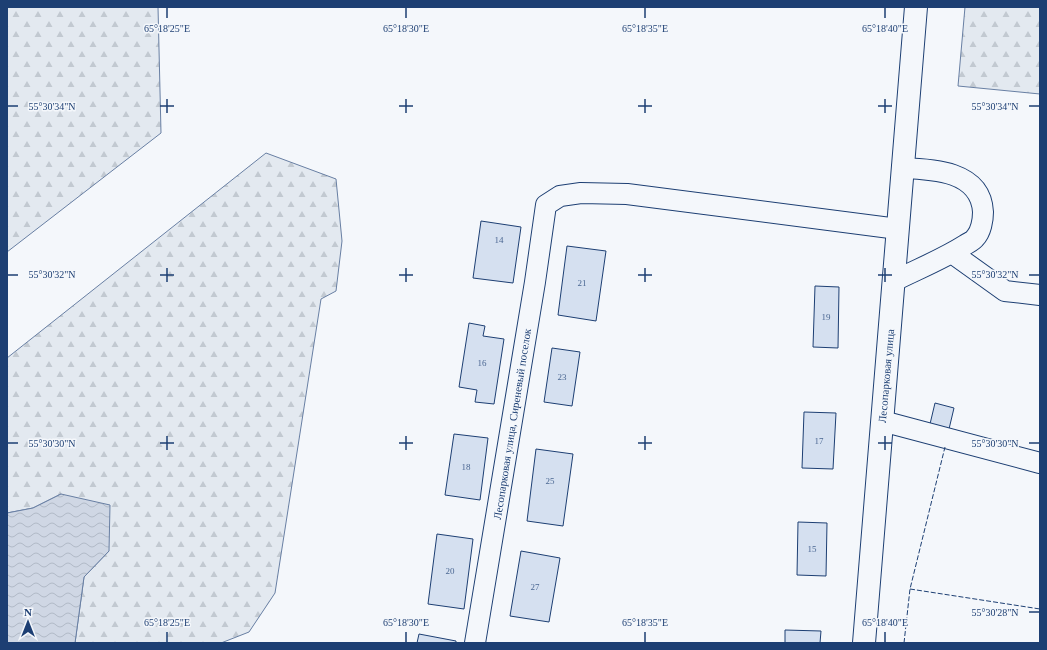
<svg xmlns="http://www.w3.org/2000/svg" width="1047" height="650" viewBox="0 0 1047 650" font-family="Georgia,serif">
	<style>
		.forest { fill: url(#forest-firs); stroke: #687fa3 }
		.water { fill: url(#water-waves); stroke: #687fa3 }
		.building { fill: #d5e0f0; stroke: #1d3f73 }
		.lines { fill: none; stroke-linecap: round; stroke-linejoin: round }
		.minor-casing { stroke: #1d3f73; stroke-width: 22 }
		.major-casing { stroke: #1d3f73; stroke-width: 24 }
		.minor { stroke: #f4f7fb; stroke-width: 20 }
		.major { stroke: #f4f7fb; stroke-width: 22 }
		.fence { stroke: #1d3f73; stroke-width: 1; stroke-dasharray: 5 2; stroke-linecap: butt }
		.ticks { fill: none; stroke: #1d3f73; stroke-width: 1.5 }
		.labels { text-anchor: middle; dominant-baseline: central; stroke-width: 3; stroke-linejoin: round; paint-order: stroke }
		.number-label { font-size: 9px; fill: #4b6792 }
		.street-label { font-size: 11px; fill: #1d3f73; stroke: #f4f7fb }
		.ticks-label { font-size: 10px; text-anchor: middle; fill: #1d3f73; stroke: #f4f7fb; stroke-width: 3; stroke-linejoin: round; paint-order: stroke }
	</style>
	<defs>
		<pattern id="forest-firs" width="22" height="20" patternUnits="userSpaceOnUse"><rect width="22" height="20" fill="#e3e9f0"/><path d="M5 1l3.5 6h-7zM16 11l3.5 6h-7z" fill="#c2c9d1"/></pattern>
		<pattern id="water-waves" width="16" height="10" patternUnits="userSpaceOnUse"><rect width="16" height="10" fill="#cfd7e4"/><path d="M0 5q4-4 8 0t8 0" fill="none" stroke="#b1bac7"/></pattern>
	</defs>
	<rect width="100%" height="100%" fill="#f4f7fb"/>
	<path class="forest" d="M7,7H158L161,133L7,252Z
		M965,7H1040V94L958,86Z
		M266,153L336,179L342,241L336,291L321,299L275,593L249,632L221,643H75L84,577L109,551L61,494L33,508L7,513V358Z"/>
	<path class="water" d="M61,494L110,505L109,551L84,577L75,643H7V513L33,508Z"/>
	<path class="building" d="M481,221L521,227L513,283L473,278Z
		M567,246L606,251L596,321L558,315Z
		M815,286L839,287L838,348L813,347Z
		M469,323L485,326L483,336L504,339L494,404L475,402L477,390L459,387Z
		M552,348L580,352L572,406L544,402Z
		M935,403L954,408L949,429L930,424Z
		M804,412L836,413L833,469L802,468Z
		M454,434L488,438L480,500L445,495Z
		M536,449L573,454L563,526L527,521Z
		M798,522L827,523L826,576L797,575Z
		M437,534L473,539L464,609L428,604Z
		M521,551L560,558L549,622L510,616Z
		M785,630L821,631L820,643H785Z
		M419,634L456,641V643H417Z"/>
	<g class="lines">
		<g class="minor-casing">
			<path id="minor" d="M952,253L1005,291L1040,295
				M894,281C918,269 943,259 965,245C968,243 973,241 975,238C981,232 983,220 983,212C981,171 933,169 902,168
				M882,421L1040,463
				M475,643L535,282L546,205L560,196L581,193L627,194L898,229"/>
		</g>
		<g class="major-casing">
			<path id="major" d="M864,643L916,7"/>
		</g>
		<use href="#minor" class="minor"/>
		<use href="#major" class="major"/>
		<path class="fence" d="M910,589L1040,609
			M904,643L910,589L945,447"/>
	</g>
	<path class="ticks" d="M167,8V18M406,8V18M645,8V18M885,8V18M167,99V113M406,99V113M645,99V113M885,99V113M8,106H18M160,106H174M399,106H413M638,106H652M878,106H892M1029,106H1039M167,268V282M406,268V282M645,268V282M885,268V282M8,275H18M160,275H174M399,275H413M638,275H652M878,275H892M1029,275H1039M167,436V450M406,436V450M645,436V450M885,436V450M8,443H18M160,443H174M399,443H413M638,443H652M878,443H892M1029,443H1039M1029,612H1039M167,632V642M406,632V642M645,632V642M885,632V642"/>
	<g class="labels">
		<g class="number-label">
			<text x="499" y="240">14</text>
			<text x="582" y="283">21</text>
			<text x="826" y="317">19</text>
			<text x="482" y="363">16</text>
			<text x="562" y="377">23</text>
			<text x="819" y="441">17</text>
			<text x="466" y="467">18</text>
			<text x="550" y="481">25</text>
			<text x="812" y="549">15</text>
			<text x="450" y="571">20</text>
			<text x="535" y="587">27</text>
		</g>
		<g class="street-label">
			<text transform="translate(886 376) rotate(-85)">Лесопарковая улица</text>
			<text transform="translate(512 424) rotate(-81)">Лесопарковая улица, Сиреневый поселок</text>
		</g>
	</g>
	<g class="ticks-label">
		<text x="167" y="32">65°18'25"E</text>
		<text x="406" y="32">65°18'30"E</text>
		<text x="645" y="32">65°18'35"E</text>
		<text x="885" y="32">65°18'40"E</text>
		<text x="52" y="110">55°30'34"N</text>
		<text x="995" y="110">55°30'34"N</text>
		<text x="52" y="278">55°30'32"N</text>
		<text x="995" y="278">55°30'32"N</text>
		<text x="52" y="447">55°30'30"N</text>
		<text x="995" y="447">55°30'30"N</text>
		<text x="995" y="616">55°30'28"N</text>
		<text x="167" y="626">65°18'25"E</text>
		<text x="406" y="626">65°18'30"E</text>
		<text x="645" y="626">65°18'35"E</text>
		<text x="885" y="626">65°18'40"E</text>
	</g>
	<rect width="1047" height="650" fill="none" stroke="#1d3f73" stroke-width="16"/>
	<g transform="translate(28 622)" stroke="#f4f7fb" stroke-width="3" paint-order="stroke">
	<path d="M0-3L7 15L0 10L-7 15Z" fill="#1d3f73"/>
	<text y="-6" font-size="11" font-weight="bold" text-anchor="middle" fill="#1d3f73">N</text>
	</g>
</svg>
